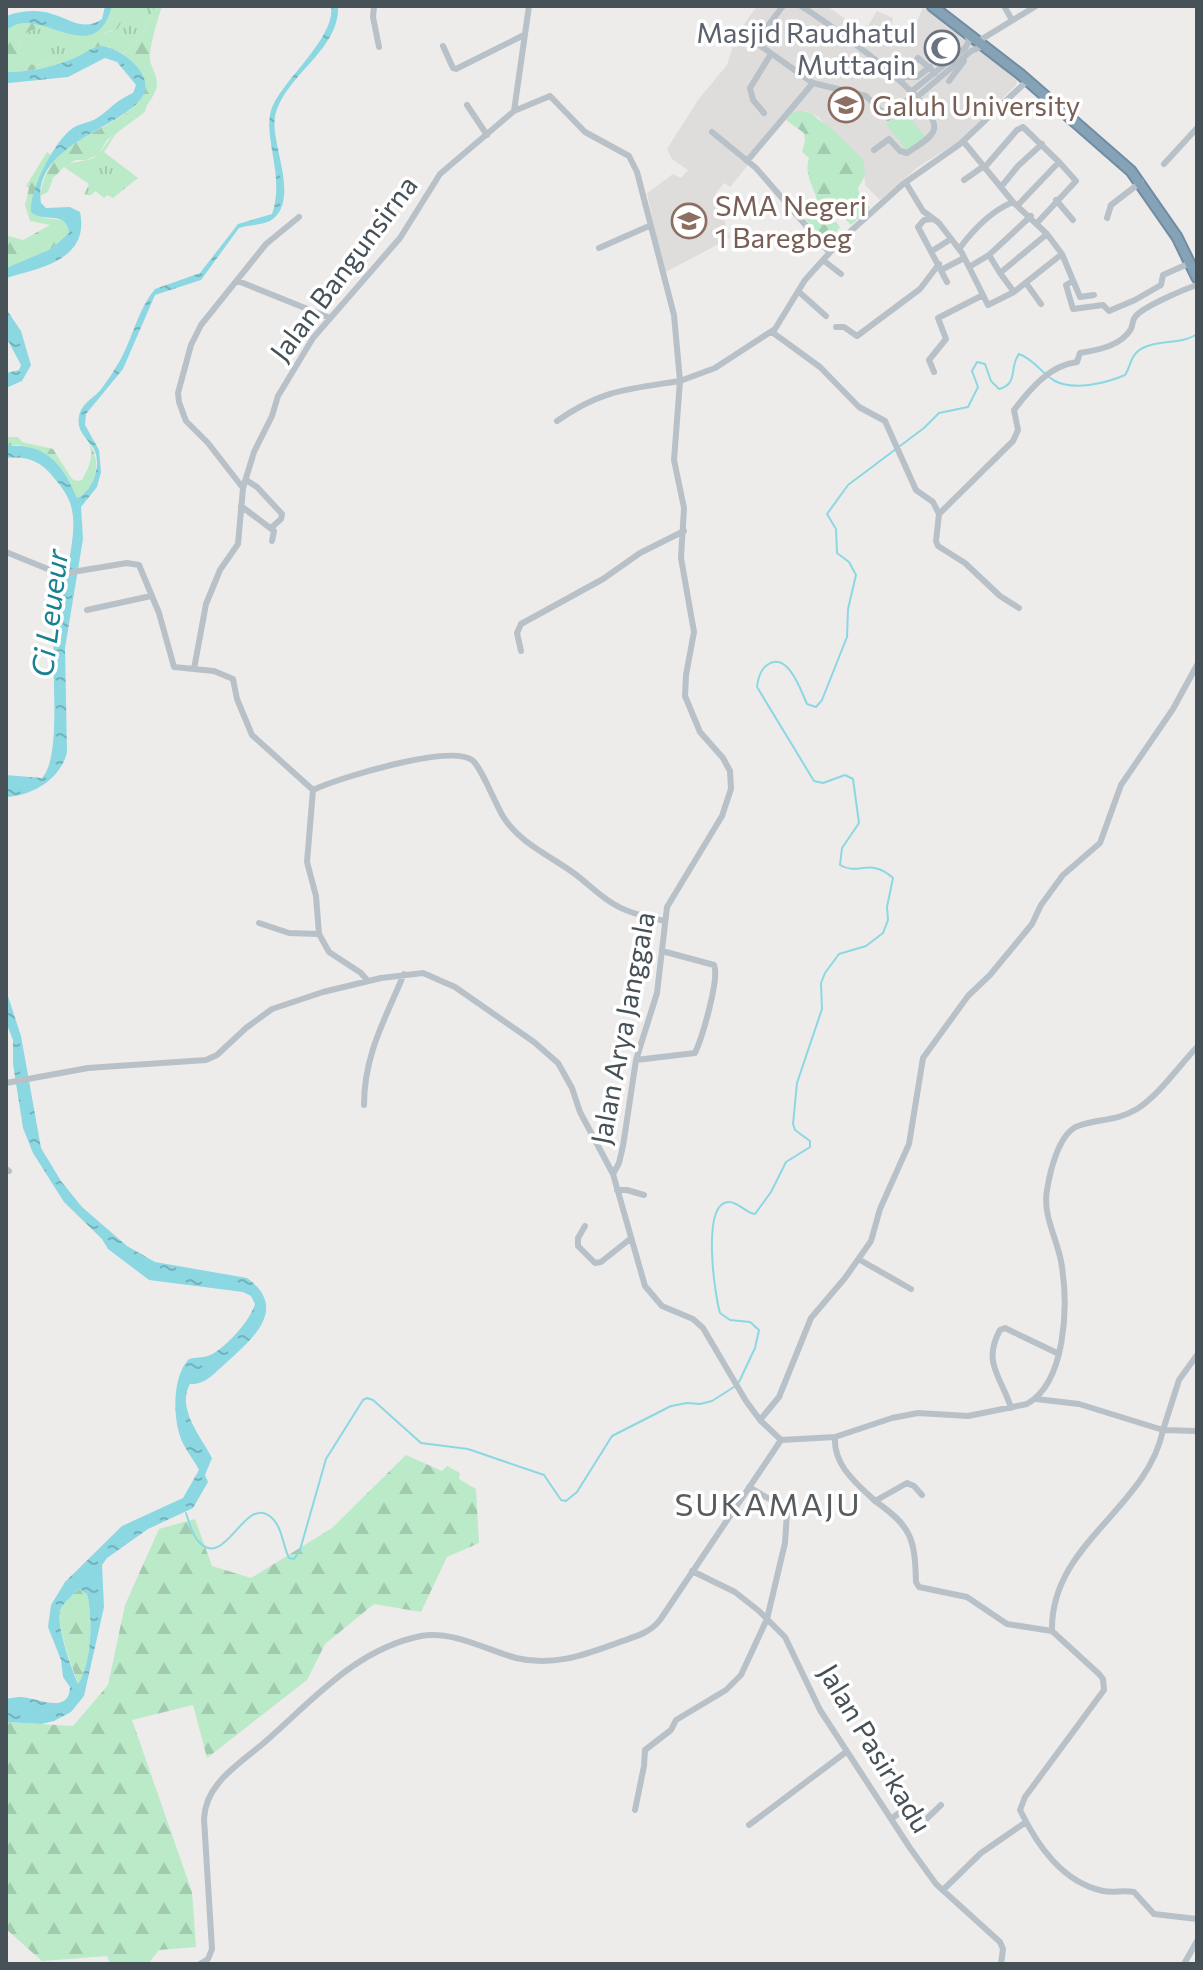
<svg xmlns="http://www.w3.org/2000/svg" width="1203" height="1970" viewBox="0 0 1203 1970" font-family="Commissioner,sans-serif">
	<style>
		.education { fill: #dfdcdc }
		.grass { fill: url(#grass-tufts) }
		.forest { fill: url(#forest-firs) }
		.pitch { fill: #bbeac9 }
		.water { fill: url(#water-ripples); fill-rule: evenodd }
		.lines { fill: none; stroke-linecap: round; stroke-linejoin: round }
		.stream { stroke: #8bd8e3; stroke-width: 2 }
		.highway-casing { stroke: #718da2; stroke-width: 13 }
		.minor { stroke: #b7c1c7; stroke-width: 6 }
		.highway { stroke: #86a2b7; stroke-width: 9 }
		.labels { text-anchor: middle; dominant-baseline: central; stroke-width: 7; stroke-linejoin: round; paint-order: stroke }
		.worship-label { font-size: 28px; fill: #5b616d; stroke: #fff; text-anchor: end }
		.education-label { font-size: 28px; fill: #785e54; stroke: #fff; text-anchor: start }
		.street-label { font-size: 28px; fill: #455057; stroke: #fff }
		.water-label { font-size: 30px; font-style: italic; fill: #178291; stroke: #fff }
		.quarter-label { font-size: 32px; letter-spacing: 2px; fill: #585c5f; stroke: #fff }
	</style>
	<defs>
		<pattern id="grass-tufts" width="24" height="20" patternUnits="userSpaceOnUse" patternTransform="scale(2)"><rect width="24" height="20" fill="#bbeac9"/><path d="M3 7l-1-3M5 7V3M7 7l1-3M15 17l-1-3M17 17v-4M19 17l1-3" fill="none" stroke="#a2caaf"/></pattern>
		<pattern id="forest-firs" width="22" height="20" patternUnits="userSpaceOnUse" patternTransform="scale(2)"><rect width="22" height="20" fill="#bbeac9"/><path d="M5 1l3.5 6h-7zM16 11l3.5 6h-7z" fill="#a2caaf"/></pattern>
		<pattern id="water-ripples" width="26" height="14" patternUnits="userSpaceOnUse" patternTransform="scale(2)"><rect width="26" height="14" fill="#8bd8e3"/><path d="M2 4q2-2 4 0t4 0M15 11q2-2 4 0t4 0" fill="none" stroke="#73b2bb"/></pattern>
	</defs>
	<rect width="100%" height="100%" fill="#eeebeb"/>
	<path class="education" d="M757,6H827L864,32L877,11L893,18L891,27L911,36L923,7L989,57L1017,81L1016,85L958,142L918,167L880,200L865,185L864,160L823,123L819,117L806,111L788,116L730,187L724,183L716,193L730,238L664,273L647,193L673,174L681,178L688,170L672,159L667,149L698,100L727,65L736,36Z"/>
	<path class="grass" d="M124,6H155C148,27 141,41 123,54L109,47H113L100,38V34L112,31Z
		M53,27L78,34L82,42C68,51 52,64 35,65C17,66 13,41 28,32C34,28 46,28 53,27Z
		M117,132L104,152L138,178L113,198L107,195L104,198L95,191L91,195H84L89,184L64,167C76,159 88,162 95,157C102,152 107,140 117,132Z"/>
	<path class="forest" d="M112,6H124C126,15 122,22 117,29L100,34L101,38L114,39L116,42L112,47C91,44 88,53 70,60C48,68 29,72 6,72V31C18,17 38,17 53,27C46,28 34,28 28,32C13,41 17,65 35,65C52,64 68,51 81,42L78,34C97,33 107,23 112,6Z
		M155,6H163C159,11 148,53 150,60C152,69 157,75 157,84C156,97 146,102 145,112L107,140L98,155L86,160H76L64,167L53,178L48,192L40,196C42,180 49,164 62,152C93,124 185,106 123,54C141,41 148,27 155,6Z
		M799,111C815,110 816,121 828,125L864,160L865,176L858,188L860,196L870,208L851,225L837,210L831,216L840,227L833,236L828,230L822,237L806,220L818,208C817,188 803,179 809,158L802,152L805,141L804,133L786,120L791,113Z
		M47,152L51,155L37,183L31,212C35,214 39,217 44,218C57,220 67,216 69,233L51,249L6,268L8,236L23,240L50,225L30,221L25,205L29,188L26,186Z
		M6,437H18L22,442L53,449L72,479L77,481L82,480C89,468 95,454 88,442C102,459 98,488 77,498L62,470L19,445L6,446Z
		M406,1455L442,1471L447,1466L460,1473L459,1479L476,1489L479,1543L447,1557L421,1612L374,1604L325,1644L307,1680L207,1758L193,1705L132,1720L192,1892L196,1947L159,1950L148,1964H110L107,1956L42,1961L6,1929V1722L73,1726L108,1685L125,1605L159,1529L195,1519L212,1566L251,1578L332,1528Z
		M79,1589L87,1594C93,1618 92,1664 78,1684C73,1667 54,1623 61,1608C64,1601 74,1594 79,1589Z"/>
	<path class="pitch" d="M905,110L925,137L907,151L886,124Z"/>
	<path class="water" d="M105,6H112C94,74 36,0 6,31V16C22,11 36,9 52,14C70,19 84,32 102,19Z
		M331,6H338C340,51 284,75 275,117C270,142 299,196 274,218C266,226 249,224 239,228L201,280L155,295L123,369L86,414L85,425L99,450L101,472L97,487L81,507L83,539L65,648L67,752C61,779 32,796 6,797V775L42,778C62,757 51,670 54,639C56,603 79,543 72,510C70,498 62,487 54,478C41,461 27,456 6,458V446C46,443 62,463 77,498C93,491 102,465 94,449C87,438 76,431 79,416C82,402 95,398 102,388C107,381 112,374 116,367C132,343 136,312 155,289L200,273L238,224L272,214C286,174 260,134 273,105C287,76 336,36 331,6Z
		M102,46C116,48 129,57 138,68C180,122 29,128 41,203L46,208L70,207L80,212C90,260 40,268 6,278V268L51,249L69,233C66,209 44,224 31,212C29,190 55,140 73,128C80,123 90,123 97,118C112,108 115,101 133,93L136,85L117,62L105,58L68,77L9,83H6V72C29,72 50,68 72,59C83,55 90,47 102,46Z
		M6,309L21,331L31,365L22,381L6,388V373L19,370L21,365L6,337Z
		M6,990L21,1036L41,1148L61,1181L82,1207L127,1246L155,1262L247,1278C290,1309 251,1340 226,1363C214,1373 206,1385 190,1384C176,1408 201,1437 212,1458L205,1475L208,1482L193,1508L148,1529L107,1558L102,1565L104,1607L84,1696L71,1712L54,1721L41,1724L6,1722V1699C11,1698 15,1697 20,1697C37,1697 69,1716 70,1687L63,1677L61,1660L48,1627L51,1605L65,1582L122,1526L183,1498L199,1470C195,1462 189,1454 185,1447C172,1426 171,1377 189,1359C195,1357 202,1358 208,1356C223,1351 251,1320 255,1304L251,1296L243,1292L149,1280L108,1249L102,1239L64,1202L33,1153L23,1128L13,1064V1040L6,1022ZM79,1589L87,1594C93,1617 92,1664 78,1684C72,1669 54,1622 61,1608C65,1601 74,1594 79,1589Z"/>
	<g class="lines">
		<path class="stream" d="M739,1382L755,1348L759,1330L750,1322L730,1320L720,1313C715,1296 701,1204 728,1202C738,1201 745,1213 755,1214L771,1192L786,1162L810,1147V1141L795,1130L793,1124L797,1083L822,1009L821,983L825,973L839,954L866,946L883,933L888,920L887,907L893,878C870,857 858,876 840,865L842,848L859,823L853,779L845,775L823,783L814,781L757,687C758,679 760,670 767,665C788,650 801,691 807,704L816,707L822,700L847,637L848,609L856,575L849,562L837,553L836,529L827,514L848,485L924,428L939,413L968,407L978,387L972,371L977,362L985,364L991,381L999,389C1019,384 1009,366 1019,354C1034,359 1042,374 1055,381C1074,391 1107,383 1125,375C1130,368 1130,359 1136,353C1151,338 1180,346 1197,334
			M186,1513C189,1522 192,1535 199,1542C226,1571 245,1492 272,1518C282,1527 283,1546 289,1558L294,1559L300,1550L326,1459L363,1400L367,1398L373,1400L421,1443L468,1449L544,1475L561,1500L566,1501L577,1492L612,1436L671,1406L687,1403L700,1404L712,1401L734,1387"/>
		<g class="highway-casing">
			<path id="highway" d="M932,6L1020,74L1131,171L1177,237L1197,278"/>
		</g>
		<path class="minor" d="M374,6L373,17L379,47
			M783,6L760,36L758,44L813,83
			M801,6C825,21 940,101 934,129C932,139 915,147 907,153L900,151L889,139L874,150
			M1004,6L1012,20
			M977,42L1036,6
			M443,46L453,68L456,69L524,35
			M905,77H917L930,67
			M901,81L918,58L935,73
			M949,81L964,61
			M912,91L965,48L969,41L967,34
			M917,97L971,51L983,46
			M467,105L487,135
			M514,111L550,96L585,132L629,156L637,172L674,315L680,381C628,389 601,390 557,421
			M764,113L753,100L750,88L771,54
			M712,132L756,168L829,252
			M963,141L1013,202L1047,234L1062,254L1080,297L1094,295
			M747,161L813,83L866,96L888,118L914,94
			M1164,164L1197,128
			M985,167L1017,130L1023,127L1059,162
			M964,180L984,166
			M906,183L923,211L939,223L962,253L988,305L1014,292L1062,254
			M1001,187L1018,166L1042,144
			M1056,200L1073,220
			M1018,205L1059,162L1076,181L1037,223
			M1107,218L1111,205L1141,182
			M933,219L924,220L918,227L947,282
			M599,248L649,226
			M959,249C973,230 991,211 1013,202
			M932,251L951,239
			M989,255L1000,273L1047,234
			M823,260L841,274
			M969,267L989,255L1031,216
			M941,270L964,258
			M1000,273L1014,292
			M238,281L330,318
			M1073,281L1066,285L1073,309L1103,305L1109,311L1135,300L1161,285L1163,275L1190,263
			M1026,283L1041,304
			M798,291L826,316
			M836,327H844L857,336L920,289L939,264
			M772,332L820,367L859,407L885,421L916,490L933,502L939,514
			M934,372L929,360L946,339L938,318L983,295
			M246,480L257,487L282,514L281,519L271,528
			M243,488L208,443L186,421L179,402L178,393L191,345L201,325L266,244L299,217
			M241,506L274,531L272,541
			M6,552L60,574L127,563L139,565L159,613L174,667L214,671L233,679L237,699L252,735L313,790L307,862L316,896L319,934L329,952L361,973L368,981
			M1019,608L1000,596L965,563L938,546L936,541L939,514L1013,441L1018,430L1014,410C1030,389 1050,365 1077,362L1080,353C1098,350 1121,346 1131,329C1133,324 1132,321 1135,317C1142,307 1185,289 1197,285
			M87,610L151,596
			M521,651L517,633L521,624L603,579L640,553L684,531
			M194,669L206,604L220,570L238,544L243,488L254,452L272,416L278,396L313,338L400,238L440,174L514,111L529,6
			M313,790C338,778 449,744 472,760C481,766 496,806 504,818C521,844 551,856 575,874C590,885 602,899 619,907C633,915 650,917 665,921
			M259,923L289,933L319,934
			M636,1060L695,1053C702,1038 720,978 714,965L662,951
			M6,1083L88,1068L206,1060L217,1055L246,1028L272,1009L323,992L381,978L423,973L455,987L534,1042L558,1063L572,1088L580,1112L613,1174L645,1286L662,1306L693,1319L703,1328L746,1401L760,1420L781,1440L835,1437L892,1418L918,1413L968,1416L1027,1404C1066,1382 1068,1307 1062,1267C1059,1241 1042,1217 1047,1190C1050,1171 1059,1133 1078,1126C1099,1118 1115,1122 1137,1109C1160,1094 1178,1067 1197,1047
			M364,1105C364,1055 385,1019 404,974
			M6,1169L9,1171
			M613,1174L619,1163L623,1146L636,1060L657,993L667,907L722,816L731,789L730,771L723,758L700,732L685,696L686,675L694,632L681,558L684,508L674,460L680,381L715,368L775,329L805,280L842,239L903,184L960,144L1027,81
			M617,1190H627L644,1195
			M585,1226L578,1238V1246L595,1263L601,1262L630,1239
			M860,1260L911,1289
			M1197,1355L1179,1380L1163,1430L1197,1431
			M1036,1399L1079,1404L1163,1430C1147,1509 1050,1544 1052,1631L1099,1674L1103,1679L1104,1690L1025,1797L1020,1810C1037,1845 1062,1882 1103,1891C1113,1893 1124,1890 1134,1892L1154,1914L1197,1919
			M1011,1408C1001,1376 982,1363 1000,1330L1005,1328L1059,1354
			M760,1420L779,1397L811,1318L845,1278L871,1241L880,1209L909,1144L923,1058L968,996L990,975L1032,924L1041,905L1063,875L1100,843L1121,785L1173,709L1197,665
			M835,1437C833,1465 856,1483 875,1501L907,1483L914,1486L922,1495
			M875,1501C911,1526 915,1538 916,1582L919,1587L967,1597L1007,1624L1052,1631
			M692,1571L735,1592L759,1611L785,1637L820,1710L910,1848L936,1884L1000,1942L1003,1949L1001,1964
			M635,1810L644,1766L645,1750L671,1730L676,1720L726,1690L741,1675L767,1619L785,1543L787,1513L783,1507L749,1487
			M891,1819L910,1805L924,1821
			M749,1825L846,1752
			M915,1830L941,1805
			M943,1890L981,1853L1026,1822
			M200,1964L208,1959L212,1949L204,1819C205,1783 241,1763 266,1741C313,1700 356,1649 421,1636C452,1630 487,1650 516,1658C553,1667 584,1655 617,1643C633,1637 649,1634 660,1620L781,1440
			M1184,1964L1197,1941"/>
		<use href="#highway" class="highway"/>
	</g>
	<defs>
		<g id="mosque-ring" transform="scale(1.8)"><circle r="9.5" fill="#fff" stroke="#6b7280" stroke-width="1.5"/><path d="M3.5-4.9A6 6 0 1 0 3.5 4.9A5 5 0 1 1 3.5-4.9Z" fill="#6b7280"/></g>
		<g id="university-ring" transform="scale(1.8)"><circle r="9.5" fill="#fff" stroke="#8d6e63" stroke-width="1.5"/><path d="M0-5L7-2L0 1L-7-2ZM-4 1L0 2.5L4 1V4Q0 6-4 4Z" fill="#8d6e63"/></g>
		<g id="school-ring" transform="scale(1.8)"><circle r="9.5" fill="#fff" stroke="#8d6e63" stroke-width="1.5"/><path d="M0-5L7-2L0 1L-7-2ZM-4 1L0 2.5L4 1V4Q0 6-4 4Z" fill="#8d6e63"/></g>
	</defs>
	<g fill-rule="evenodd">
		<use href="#mosque-ring" x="942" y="48"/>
		<use href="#university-ring" x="846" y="105"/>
		<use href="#school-ring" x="689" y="221"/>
	</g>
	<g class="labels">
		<g class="worship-label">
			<text x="916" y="32">Masjid Raudhatul<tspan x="916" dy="32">Muttaqin</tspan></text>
		</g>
		<g class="education-label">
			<text x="872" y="105">Galuh University</text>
			<text x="715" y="205">SMA Negeri<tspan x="715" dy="32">1 Baregbeg</tspan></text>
		</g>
		<g class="street-label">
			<text transform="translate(343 268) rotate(-53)">Jalan Bangunsirna</text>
			<text transform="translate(622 1028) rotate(-79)">Jalan Arya Janggala</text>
			<text transform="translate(876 1748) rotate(59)">Jalan Pasirkadu</text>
		</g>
		<g class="water-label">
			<text transform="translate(48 613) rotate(-83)">Ci Leueur</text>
		</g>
		<g class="quarter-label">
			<text x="768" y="1503">SUKAMAJU</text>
		</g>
	</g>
	<rect width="1203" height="1970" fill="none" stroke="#455057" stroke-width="16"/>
</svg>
